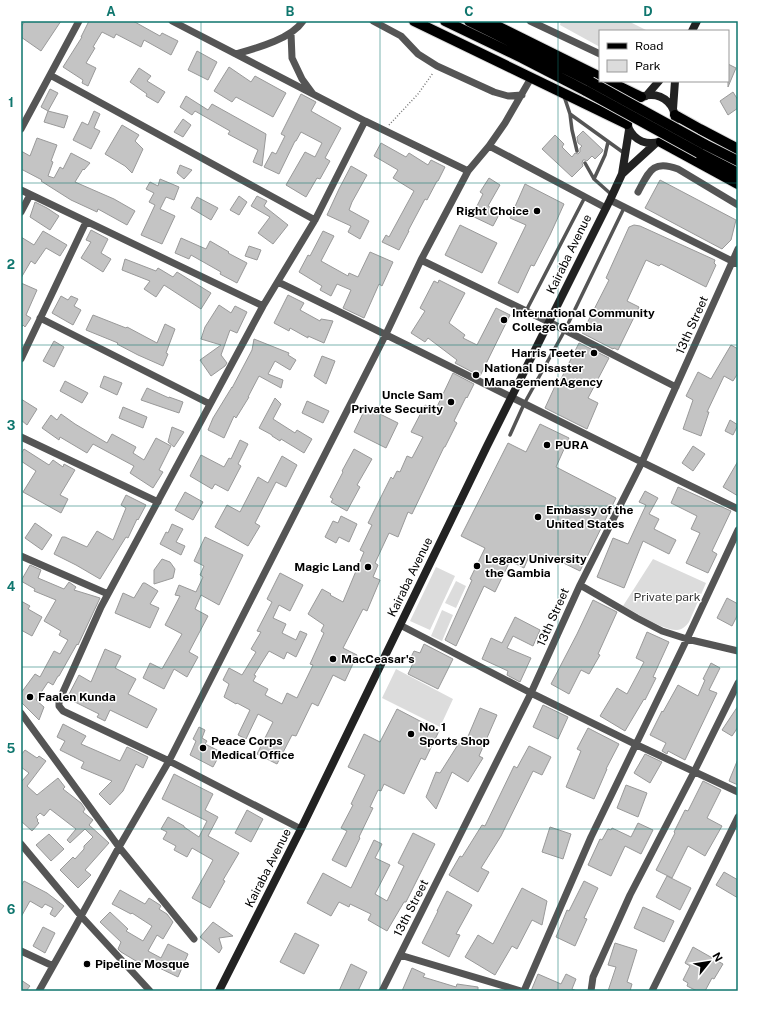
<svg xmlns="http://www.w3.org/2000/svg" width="759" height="1012" viewBox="0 0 759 1012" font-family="'Public Sans',sans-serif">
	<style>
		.green { fill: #dcdcdc }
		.building { fill: #c4c4c4; stroke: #999 }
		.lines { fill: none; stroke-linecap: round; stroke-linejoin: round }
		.primary-casing { stroke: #dbdbdb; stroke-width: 12 }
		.path { stroke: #777; stroke-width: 1.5; stroke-dasharray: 1 2; stroke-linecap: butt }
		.lane { stroke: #555; stroke-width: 3.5 }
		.street { stroke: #555; stroke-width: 7 }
		.secondary { stroke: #222; stroke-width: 8 }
		.primary { stroke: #000; stroke-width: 10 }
		.primary-bridge-casing { stroke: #dbdbdb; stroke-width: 12; stroke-linecap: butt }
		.primary-bridge { stroke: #000; stroke-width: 10 }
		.grid { fill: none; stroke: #0f766e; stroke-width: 1; stroke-opacity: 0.55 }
		.poi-dot { fill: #000; stroke: #fff; stroke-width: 1.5 }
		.labels { text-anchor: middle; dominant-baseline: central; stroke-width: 3; stroke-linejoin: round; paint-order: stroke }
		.poi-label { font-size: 12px; font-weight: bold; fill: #000; stroke: #fff; text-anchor: start }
		.street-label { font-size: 12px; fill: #000; stroke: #fff }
		.park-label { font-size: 12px; fill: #333; stroke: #fff }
		.neatline { fill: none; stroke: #0f766e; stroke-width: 1.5 }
		.grid-label { font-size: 13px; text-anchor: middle; font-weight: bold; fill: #0f766e }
	</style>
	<rect width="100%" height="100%" fill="#fff"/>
	<path class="green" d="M561,21H628L646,30L600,31V47L560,25Z
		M653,559L706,583L689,622C686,626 682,630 677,630C664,631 636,612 623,606Z
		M436,567L455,576L430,630L410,621Z
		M456,581L466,586L456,608L445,603Z
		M442,610L453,615L442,641L431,636Z
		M396,669L453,699L440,727L382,698Z"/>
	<path class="building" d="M25,21H61L41,51L21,37V27Z
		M89,21H133L160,36L162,33L178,41L171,55L144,40L141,47L116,34L114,38L102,32L93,47L95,48L86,63L96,68L88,86L82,83L83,80L63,67L82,37H81Z
		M197,51L217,62L208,80L188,70Z
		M728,64L736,68L728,87Z
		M229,67L251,82L255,76L286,93L273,117L236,97L232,102L214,91Z
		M139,68L151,76L147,81L165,92L158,103L146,96L147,94L130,82Z
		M50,89L58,93L48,111L41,107Z
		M733,92L738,100V108L728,115L720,101Z
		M301,94L316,102L311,111L341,128L325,158L330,161L320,179L317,178L306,197L286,185L305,152L315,157L322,143L301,132L296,141H295L279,174L264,167L272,152L276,154L285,136L281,134Z
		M186,96L208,110L212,104L266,134L262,166L253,162L258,150L228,134L230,131L195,111L192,115L180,107Z
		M48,111L68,116L64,128L44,122Z
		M94,111L100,114L94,128L100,131L91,149L73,140L82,122L88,125Z
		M183,119L191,125L183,137L174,132Z
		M122,125L139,135L135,141L143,149L132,173L125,166L105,154Z
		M583,131L603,150L602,152L595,159L592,156L587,161L585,160H583L582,163L583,166L572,177L542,149L555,135L564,144L562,147L572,157L575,153L578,154L580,152V148L582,146L578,143L577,137Z
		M37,138L57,145L51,161L53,162L48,176L54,178L60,167L63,169L71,153L90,163L84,170L83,169L75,182L114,199L135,211L127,225L98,209L97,212L71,200L41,181L42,180L21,169V151L30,156Z
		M381,143L406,157L409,153L428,165L431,160L445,167L438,181H437L427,200L425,199L408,231H409L399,250L382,242L386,235L389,237L414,191L393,178L398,170L374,156Z
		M180,165L192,170L184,179L177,173Z
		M351,166L367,175L352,202L349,210L369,221L360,239L348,232L351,226L327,215L339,189Z
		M489,178L500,185L488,206L500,213L493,226L472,216L483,194L480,192Z
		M160,179L179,187L174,200L166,197L160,209L175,216L162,244L141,235L155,205L149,202L154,193L146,189L150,182L158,186Z
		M660,180L736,220L731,240L722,249L645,208Z
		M525,184L564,204L550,235L534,266L531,265L518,293L498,283L526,225L510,218Z
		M239,196L247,202L239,215L230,210Z
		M257,196L267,201L264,206L288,225L273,244L258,233L270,217L251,206Z
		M197,197L218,208L211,220L191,208Z
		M35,202L47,208L59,216L50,230L30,217Z
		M460,225L497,243L482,273L445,255Z
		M634,225L640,226L715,260L714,263L716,265L706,287L661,264L659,266L646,260L627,301L639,307L618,350L614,348L613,349L582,333L609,280L606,278L629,227Z
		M91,230L108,239L101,253L111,259L103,272L81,258L91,242L86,240Z
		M43,231L67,245L60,256L46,248L35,264L31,261L21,278V237L34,245Z
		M323,231L334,236L321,261L348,276L349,273L358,277L370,252L393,262L382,286L379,284L364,318L343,308L351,290L337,284L331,296L320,290L322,286L299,272L308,255L310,256Z
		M181,238L206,249L210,241L229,252L228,253L247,263L237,283L220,274L221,272L191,255L189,259L175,253Z
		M249,246L261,250L257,260L245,256Z
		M125,259L156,271L158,268L173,277L177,272L211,293L201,309L164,285L156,297L144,289L150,281L122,270Z
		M439,280L465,293L449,323L465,335L463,338L477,345L496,308L510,315L480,376L455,363L457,360L428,338L425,342L411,333L425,311L420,308L434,281L438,283Z
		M21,283L37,290L26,315L31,318L25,327L23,325L21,328Z
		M288,295L304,303L300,310L320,321L321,319L333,321L324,343L308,336V338L290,328L289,331L274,323Z
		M61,296L68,300L71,296L78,299L74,306L81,310L73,325L52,313Z
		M219,305L231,313L235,306L247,312L237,333L230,330L221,355L227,363L225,366L211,376L200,360L221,345L201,339L205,327Z
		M93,315L126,328L127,327L157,343L165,324L175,329L166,353L168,354L163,366L138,355L117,344L118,343L86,330Z
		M254,339L289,353L288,355L296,360L290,370L275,361L268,374L283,380L281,388L259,376L248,397H249L236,418L234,416L224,438L208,430L213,418L232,387V388L252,350Z
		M54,341L64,347L54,367L43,361Z
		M579,343L609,358L588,398L598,403L587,429L545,408L556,384L558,385Z
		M731,345L738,349V373L733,381L724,376L707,412H709L701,436L683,429L693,400L686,396L698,372L711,379Z
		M322,356L335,361L326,384L314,376Z
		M453,373L474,384L467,398L466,397L454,421L457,423L445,447H444L412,514L408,512L398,537L389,533L375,563L378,565L373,577L380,580L367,611L363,609L343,648L357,655L345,681L333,675L318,706L312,703L296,736L292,735L277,764L257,754L273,722L258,714L246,739L238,735L250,710L237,703L236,704L224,697L229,684L223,680L229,668L242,675L256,652L251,649L261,632L257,631L272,602L267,599L280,573L303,585L290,611L279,605L273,618L286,624L282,633L296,640L300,631L307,634L296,657L287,652L284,659L269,651L254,675L256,676L253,681L268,689L265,695L282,704L287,693L297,698L313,665L310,664L324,633L321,631L324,625L308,614L322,589L331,594L330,595L343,602L364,552L360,550L372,525L368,523L391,477L393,479L397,471L400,472L407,456L412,458L423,437L411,432L425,405L435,411Z
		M104,376L122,383L117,395L100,387Z
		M65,381L88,393L82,403L60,391Z
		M147,388L169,398V397L183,402L179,413L141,400Z
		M275,398L281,404L273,419L295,433L297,430L312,439L304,453L281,439L280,441L272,436V435L259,428Z
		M21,399L37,409L27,425L21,420Z
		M307,401L329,411L323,423L302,413Z
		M123,407L147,417L143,428L119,418Z
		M366,407L398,423L386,448L354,432Z
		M61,414L75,424L107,443L112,434L136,447L133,453L144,460L156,438L171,446L159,470L163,472L153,488L130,473L134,466L93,444L87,453L60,437L59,440L42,428L51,415L57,420Z
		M730,420L738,425L733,435L725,431Z
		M540,424L569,438L556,467L616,498L580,571L551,557L548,563L530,554L524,568L510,561L495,592L484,586L456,646L445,640L472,580L470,579L485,548L461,536L508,443L526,452Z
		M172,427L184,432L174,447L168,442Z
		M240,440L248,444L238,464L241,466L228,491L215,484L212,489L190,476L201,455L224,467L229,458L231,459Z
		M693,446L705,454L693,471L682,463Z
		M24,449L49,465L53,460L63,467L64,464L75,470L60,495L68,499L61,513L23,492L36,471L21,461V454Z
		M354,449L372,459L357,485L360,487L347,511L331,502L333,499L330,497L343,472L342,471Z
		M282,456L297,465L286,487L276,482L255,523L260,526L248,546L215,527L227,505L240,512L258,477L268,483Z
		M738,461V496L723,487Z
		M678,487L731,511L712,551L717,554L708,573L686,563L700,533L691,529L697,516L671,503Z
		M645,491L658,498L649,514L659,519L654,529L676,540L669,554L643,541L624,588L597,577L613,538L628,544L646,505L639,502Z
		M185,492L203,502L193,520L175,510Z
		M126,495L146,505L138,520L137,519L128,538L126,537L100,579L76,565L54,554L62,537H65L87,547L97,531L113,540L126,508L121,505Z
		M341,516L357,524L349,542L339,537L336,543L325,537L333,521L338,523Z
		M35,523L52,535L42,550L25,538Z
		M172,524L183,529L176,542L185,546L181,555L160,544L166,532L168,533Z
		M205,537L243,555L219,605L201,595L195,609L208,616L189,652L198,657L187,677L174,669L164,689L143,678L150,663L162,669L182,634L165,625L180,596L175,595L179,585L196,592L203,577L200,575L204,566L194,561Z
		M162,559L170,562L175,569L173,578L154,584V570Z
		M30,565L41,570L38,578L64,589L69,582L76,587L74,590L100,598L78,645L77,644L59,676H58L53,685L48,682L36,700L44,707L39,720L21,702V693L35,674L40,677L54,651L60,654L68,640L59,635L61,631L44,621L56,600L34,591L35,589L21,581Z
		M143,583H145L158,591L150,604L159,608L150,628L115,613L123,593L134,598Z
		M727,598L738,604V614L732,626L717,618Z
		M593,600L617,612L598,654L600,655L589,674L581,670L569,694L551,684L577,634Z
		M21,601L30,606L28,609L42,617L32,636L21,630Z
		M515,617L540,630L533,646L513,636L507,648L531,658L520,682L507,675L508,671L482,659L491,638L502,643Z
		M647,632L669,642L653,677L656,678L645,700L644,699L625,731L600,716L617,688L627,694L644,662L636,658Z
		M424,644L453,659L438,689L408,674L415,659L411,657L414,651L420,653Z
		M105,649L121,656L115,668L136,679L128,694L157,709L147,728L110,710L105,721L97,717L99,714L67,698L79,675L91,682Z
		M711,663L720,668L709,690L717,693L685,760L668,751L667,754L662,751L666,743L650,735L662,711L663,712L678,685L698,696L705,680L703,679Z
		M543,705L568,717L558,739L533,727Z
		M738,706V727L732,736L722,730Z
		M480,708L497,715L479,756L483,758L468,782L452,772L436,809L426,797L436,772L440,773L459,743L464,746Z
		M397,709L439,731L425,760L421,758L404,794L384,784L381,791L378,790L370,807L373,808L359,837L360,838L346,867L332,860L347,831L341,828L353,805L351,804L365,775L348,767L364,734L380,742Z
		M63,724L86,736L81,744L120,761L127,747L148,757L143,768L136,764L123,791L110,805L99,794L112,781L81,768L84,762L60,750L65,741L57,737Z
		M199,727L205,730L202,738L207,741L205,744L221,752L213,767L190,755L196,741L193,739Z
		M588,728L619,744L606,769H607L594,799L566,787L581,751L577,749Z
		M529,746L551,757L542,775L533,771L501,836L481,868L489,872L478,892L449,875L460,856L462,857L482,825L485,826L514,766L517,768Z
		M25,750L37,758L39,756L46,761L27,786L37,795L58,778L65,787L63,789L81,803L85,809L83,812L93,820L89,825L109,843L85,870L91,875L78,888L60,870L73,857L75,859L84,849V846L93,837L85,829L70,843L67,840L76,829L50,809L44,816L40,813L36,817L38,820L37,821L39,823L32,831L21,821V780L22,781L29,773L21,767V755Z
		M645,754L662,762L650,783L634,773Z
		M738,759V785L729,781Z
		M174,774L213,794L205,810L218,817L208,836L239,853L223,880L225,881L210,908L192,898L213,860L192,848L187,857L174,850L176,846L163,839L167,832L161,829L168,817L184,826V827L199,837L207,821L162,799Z
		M703,781L721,790L707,818L722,826L705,856L688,846L672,878L656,870L675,833L674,832L685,810L688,811Z
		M626,785L647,793L638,817L617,808Z
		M247,810L263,819L251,842L235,833Z
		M638,823L653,830L641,854L625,846L611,876L588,865L600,839L602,840L608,829L611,830L612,828L631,837Z
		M550,827L571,834L563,859L542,852Z
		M413,833L435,844L406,902H404L387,931L368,920L371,914L350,904L349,907L339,902L331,916L307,903L323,873L351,888L374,840L382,844L375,858L390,865L375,894L387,901L404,866L398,863Z
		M49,834L64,849L51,861L36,845Z
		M724,872L738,880V898L716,885Z
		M667,876L691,888L680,910L656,897Z
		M24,881L47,893L64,906L55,917L50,914L53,908L45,904L42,908L30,901L21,917V886Z
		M584,881L598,888L584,918L587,919L575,946L556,937L567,910L569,911Z
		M522,888L547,901L542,925L532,920L517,949L512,946L495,975L465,957L478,935L493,944Z
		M120,890L145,904L149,898L160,905L161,906L159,909L167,914L173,922L163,939L157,935L148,951L161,958L168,944L188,954L178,977L143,960L141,964L121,952L118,949L121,942L100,922L110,912L128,929L126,931L143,941L152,926L132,913L131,914L112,904Z
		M447,891L472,905L456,934L460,935L449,957L422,943L438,911H437Z
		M643,907L674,921L664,942L634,928Z
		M213,922L233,936L219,938L222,948L219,953L200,937Z
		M43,927L55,933L45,953L33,946Z
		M295,933L319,945L304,974L280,962Z
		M615,943L637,950L627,982L632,984L630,991H608L616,967L608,965Z
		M693,947L723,964L714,979L712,978L705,991H697L687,986L688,983L683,980L690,966L685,963Z
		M351,964L367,972L358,991H339Z
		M412,968L425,974L423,977L456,987L457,984L478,987V991H402Z
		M538,974L561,984L566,974L576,979L572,989L577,991H531Z
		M21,980L30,986L26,991H21Z"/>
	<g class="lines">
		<g class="primary-casing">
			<path id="primary" d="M414,21L627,124
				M445,21L522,58L586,91
				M469,21L526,49L591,82
				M487,21L600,77
				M608,81L641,97
				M675,115L700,129L738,149
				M661,142L738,184
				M704,144L738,161
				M699,153L738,173"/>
		</g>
		<path class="path" d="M389,125L418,94L433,73"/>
		<path class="lane" d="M564,96L570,114L572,130L577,151
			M570,114L624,153
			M585,163L594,179L612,195
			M594,179L605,155L608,142
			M526,311L585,197
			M510,435L524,404L565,330L624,208"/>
		<path class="street" d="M172,21L365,121L468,171
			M373,21L401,36L418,54L437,66L494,92L508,96L522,95
			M530,21L600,54
			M291,33L292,58L302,79L313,94
			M236,54C257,48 291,39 303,21
			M50,75L315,220
			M21,129L79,21
			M489,146L606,208
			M21,190L263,306
			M638,192C649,172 652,159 678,169L738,205
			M610,200L738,264
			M21,212L30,195
			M421,260L549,322L676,387
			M278,282C432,356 584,435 738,509
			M40,318L210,404
			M21,359L86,222
			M21,437L158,502
			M21,556L108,594
			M580,585L637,618L662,631L687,639L738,651
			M400,625L531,693L637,745L738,792
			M21,713L119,847L194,939
			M301,829L169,761L63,711L59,706V701L101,607L263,306L315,220L365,121
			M21,844L81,916L150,991
			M21,951L53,966
			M400,955L521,991
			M39,991L75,927L119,847L169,761L386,334L421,260L468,171L489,146L505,123L531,78
			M382,991L531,693L580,585L642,462L738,249
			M524,991L591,837L687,639L738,530
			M591,991L593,977L630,895L694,772L738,683
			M652,991L738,817"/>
		<path class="secondary" d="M692,31L697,21
			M627 119a24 24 0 1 1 48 0a24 24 0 1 1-48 0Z
			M646,96L659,81
			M673,109L675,81
			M622,174L656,143
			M219,991L301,829L487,446L610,200L622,174L629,130"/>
		<use href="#primary" class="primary"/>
		<g class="primary-bridge-casing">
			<path id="primary-bridge" d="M591,82L704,144
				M586,91L699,153"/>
		</g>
		<use href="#primary-bridge" class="primary-bridge"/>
	</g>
	<path class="grid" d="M201,21V991M380,21V991M558,21V991M21,183H738M21,345H738M21,506H738M21,667H738M21,829H738"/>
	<g class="poi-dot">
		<circle cx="537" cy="211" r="4"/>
		<circle cx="504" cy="320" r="4"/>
		<circle cx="594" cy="353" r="4"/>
		<circle cx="476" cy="375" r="4"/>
		<circle cx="451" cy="402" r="4"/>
		<circle cx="547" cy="445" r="4"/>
		<circle cx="538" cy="517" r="4"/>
		<circle cx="477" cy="566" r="4"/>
		<circle cx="368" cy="567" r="4"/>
		<circle cx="333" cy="659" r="4"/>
		<circle cx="30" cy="697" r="4"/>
		<circle cx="411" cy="734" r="4"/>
		<circle cx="203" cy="748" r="4"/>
		<circle cx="87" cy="964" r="4"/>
	</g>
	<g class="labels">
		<g class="poi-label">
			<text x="529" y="211" text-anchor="end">Right Choice</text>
			<text x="512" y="313">International Community<tspan x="512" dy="14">College Gambia</tspan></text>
			<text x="586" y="353" text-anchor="end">Harris Teeter</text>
			<text x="484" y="368">National Disaster<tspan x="484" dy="14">ManagementAgency</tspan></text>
			<text x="443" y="395" text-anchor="end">Uncle Sam<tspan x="443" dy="14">Private Security</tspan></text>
			<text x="555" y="445">PURA</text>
			<text x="546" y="510">Embassy of the<tspan x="546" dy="14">United States</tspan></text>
			<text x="485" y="559">Legacy University<tspan x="485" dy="14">the Gambia</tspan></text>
			<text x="360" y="567" text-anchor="end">Magic Land</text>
			<text x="341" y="659">MacCeasar's</text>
			<text x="38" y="697">Faalen Kunda</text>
			<text x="419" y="727">No. 1<tspan x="419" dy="14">Sports Shop</tspan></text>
			<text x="211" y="741">Peace Corps<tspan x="211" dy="14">Medical Office</tspan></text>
			<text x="95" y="964">Pipeline Mosque</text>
		</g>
		<g class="street-label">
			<text transform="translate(569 254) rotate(-64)">Kairaba Avenue</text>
			<text transform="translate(692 325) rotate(-66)">13th Street</text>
			<text transform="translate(410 577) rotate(-64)">Kairaba Avenue</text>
			<text transform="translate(553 617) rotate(-66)">13th Street</text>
			<text transform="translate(268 868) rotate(-63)">Kairaba Avenue</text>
			<text transform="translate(411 908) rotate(-63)">13th Street</text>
		</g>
		<g class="park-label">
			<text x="667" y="597">Private park</text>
		</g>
	</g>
	<rect width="759" height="1012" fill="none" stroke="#ffffff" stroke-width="44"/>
	<rect x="599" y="30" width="130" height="52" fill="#ffffff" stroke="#999999"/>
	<rect x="607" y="43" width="20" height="6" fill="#000000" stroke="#999999"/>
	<text x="635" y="50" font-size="12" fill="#000000">Road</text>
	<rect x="607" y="60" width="20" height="12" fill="#dcdcdc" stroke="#999999"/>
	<text x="635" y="70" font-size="12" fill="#000000">Park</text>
	<g transform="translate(709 962) rotate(60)" stroke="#ffffff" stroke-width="3" paint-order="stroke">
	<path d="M0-3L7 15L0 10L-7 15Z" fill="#000000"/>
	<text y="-6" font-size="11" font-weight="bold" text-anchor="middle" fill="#000000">N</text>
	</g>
	<rect x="22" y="22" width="715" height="968" class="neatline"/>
	<g class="grid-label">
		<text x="111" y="16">A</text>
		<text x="290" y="16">B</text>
		<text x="469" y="16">C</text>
		<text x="648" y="16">D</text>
		<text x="11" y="107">1</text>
		<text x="11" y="269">2</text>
		<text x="11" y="430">3</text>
		<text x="11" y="591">4</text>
		<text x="11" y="753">5</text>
		<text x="11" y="914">6</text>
	</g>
</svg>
